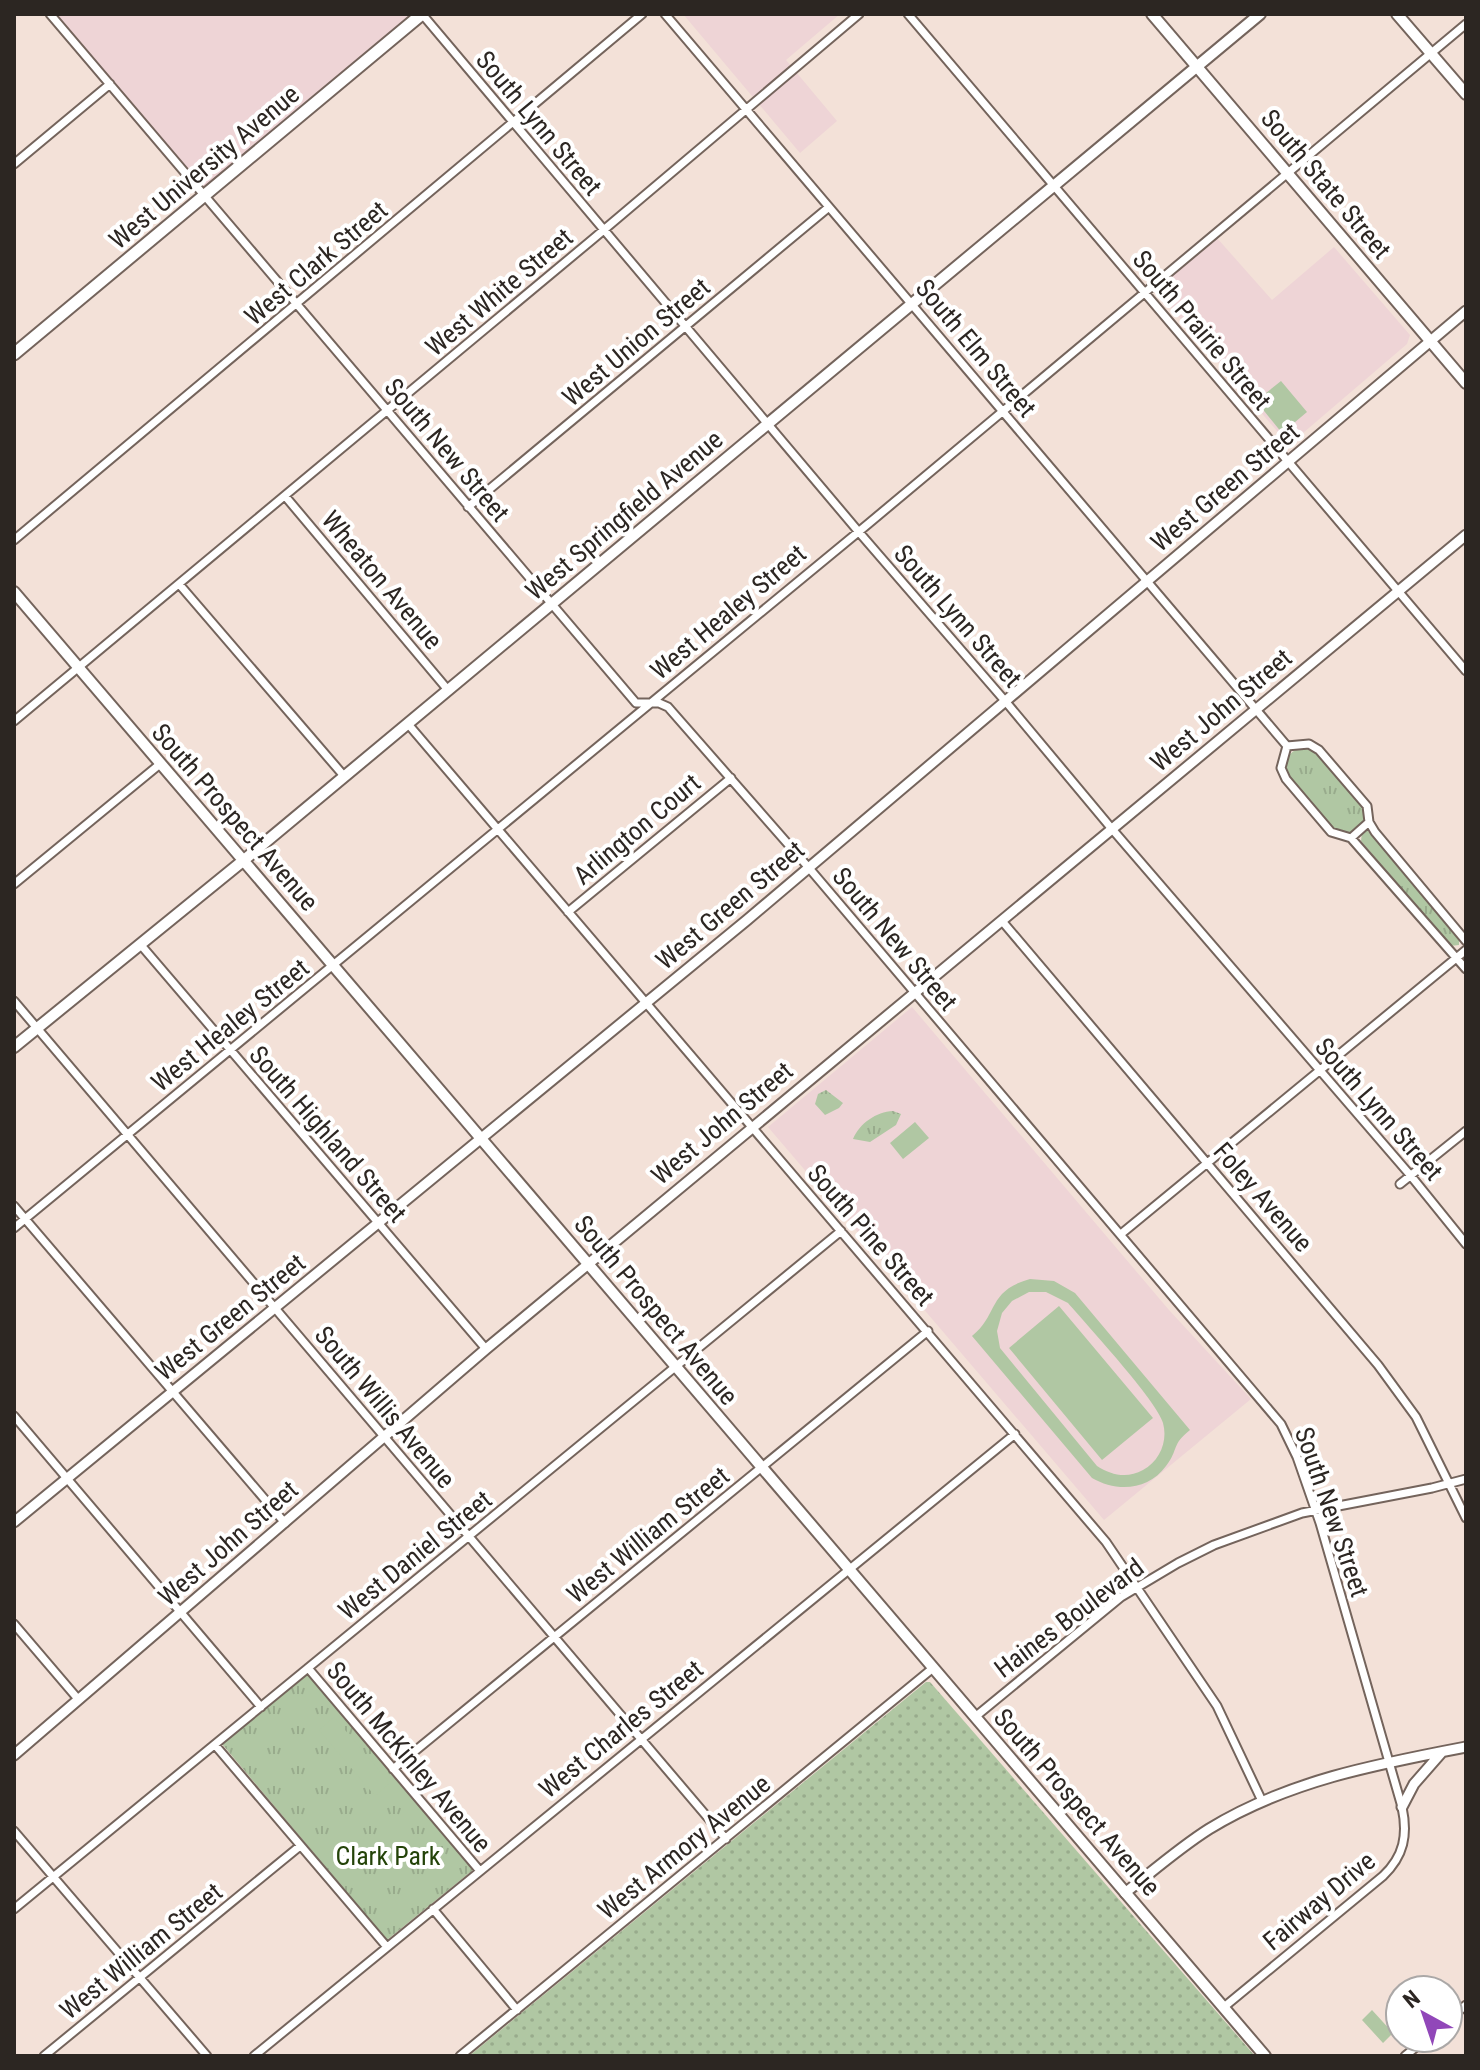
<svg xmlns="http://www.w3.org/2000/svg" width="1480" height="2070" viewBox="0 0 1480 2070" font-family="'Roboto Condensed',sans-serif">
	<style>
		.education { fill: #eed4d6 }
		.grass { fill: url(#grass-dots) }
		.park { fill: url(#park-tufts) }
		.pitch { fill: #b0c7a3; fill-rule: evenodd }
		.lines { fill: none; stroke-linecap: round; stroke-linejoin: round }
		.minor-casing { stroke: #74645c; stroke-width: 11 }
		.tertiary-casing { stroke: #74645c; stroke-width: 13 }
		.secondary-casing { stroke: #74645c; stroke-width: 14 }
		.primary-casing { stroke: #74645c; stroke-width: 15 }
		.minor { stroke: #fff; stroke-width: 7 }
		.tertiary { stroke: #fff; stroke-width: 9 }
		.secondary { stroke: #fff; stroke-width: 10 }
		.primary { stroke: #fff; stroke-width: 11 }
		.labels { text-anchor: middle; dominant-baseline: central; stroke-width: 8; stroke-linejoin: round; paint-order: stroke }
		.street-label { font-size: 26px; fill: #2c2622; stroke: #fff }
		.park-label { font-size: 26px; fill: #244309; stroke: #fff }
	</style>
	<defs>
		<pattern id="grass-dots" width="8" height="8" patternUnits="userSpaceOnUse" patternTransform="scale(2)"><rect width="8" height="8" fill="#b0c7a3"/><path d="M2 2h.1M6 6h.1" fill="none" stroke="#98ab8c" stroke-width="1.8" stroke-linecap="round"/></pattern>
		<pattern id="park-tufts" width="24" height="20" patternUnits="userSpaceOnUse" patternTransform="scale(2)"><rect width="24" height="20" fill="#b0c7a3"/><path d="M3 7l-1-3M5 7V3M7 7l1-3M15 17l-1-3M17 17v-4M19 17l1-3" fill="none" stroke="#98ab8c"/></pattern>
	</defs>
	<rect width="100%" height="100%" fill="#f3e1d8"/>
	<path class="education" d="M56,14H413L204,190Z
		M683,14H840L786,60L837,121L800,153Z
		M1217,238L1272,300L1334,247L1410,335L1407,344L1289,445L1156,290Z
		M912,1007L1169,1310L1251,1399L1104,1520L768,1127Z"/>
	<path class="grass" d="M926,1682H930L1255,2056H469Z"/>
	<path class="park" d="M1308,747L1314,750L1361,803L1366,816L1364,822C1354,834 1348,835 1333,830L1285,774C1283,757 1292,748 1308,747Z
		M1367,830L1459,938V945L1450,946L1361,841L1362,832Z
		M826,1090L843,1103L839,1108L825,1115L815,1104L818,1094Z
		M893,1111L901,1114L896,1125L870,1142L853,1139C860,1123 876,1112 893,1111Z
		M307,1673L473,1870L387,1940L222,1744Z"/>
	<path class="pitch" d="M1281,381L1307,412L1282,433L1256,401Z
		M915,1122L929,1138L903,1159L890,1143Z
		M1030,1279L1054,1281L1075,1293L1190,1430C1171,1445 1179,1449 1166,1466C1148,1491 1116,1492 1092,1478L972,1336C999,1314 987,1291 1030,1279ZM1029,1292H1046L1068,1303C1086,1324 1158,1402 1163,1423C1168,1441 1160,1461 1143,1470C1127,1479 1111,1475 1097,1466L1000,1348L997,1331L1002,1313L1012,1301Z
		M1059,1306L1153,1418L1102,1460L1009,1348Z
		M334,1717L390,1783L375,1796L319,1730Z
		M1372,2010L1393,2033L1383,2043L1362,2020Z"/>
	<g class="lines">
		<g class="minor-casing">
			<path id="minor" d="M50,14L636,703H659L668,707L809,868L1281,1424L1297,1457L1320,1523L1402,1807C1408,1835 1404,1856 1383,1876L1224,2007
				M422,14L858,531L1006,702L1112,829L1411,1176L1466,1244
				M665,14L1287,746
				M908,14L1466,671
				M14,164L110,84
				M285,496L448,690
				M468,507L829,207
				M14,540L642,14
				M179,584L344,776
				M14,721L593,239L859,14
				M408,724L1106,1542L1217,1706L1262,1801
				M1369,822L1351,838L1331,832L1286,779L1281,768L1287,746L1309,744L1319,750L1367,806L1369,822L1375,832L1466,941
				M1351,838L1466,969
				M14,884L160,764
				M568,912L731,778
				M1002,921L1378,1365L1416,1417L1466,1518
				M140,944L486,1349
				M14,1001L726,1839
				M1400,1184L1466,1131
				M14,1206L285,1523
				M14,1228L868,524L1466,24
				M1121,1234L1466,950
				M14,1416L261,1707
				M14,1624L78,1699
				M308,1668L480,1871
				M975,1717L1121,1597L1178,1563L1214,1545L1302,1513L1432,1488L1466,1479
				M215,1745L387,1947
				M393,1769L928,1331
				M14,1831L207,2056
				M14,1909L841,1231
				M433,1909L517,2010
				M1448,2020L1466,2005
				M44,2056L300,1846
				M254,2056L1015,1434
				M460,2056L933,1668
				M1405,2056L1427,2038"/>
		</g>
		<g class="tertiary-casing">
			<path id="tertiary" d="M14,1522L747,920L1466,311
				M14,1755L486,1349L1466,535
				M1402,1807L1414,1784L1442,1752
				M1125,1893C1153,1871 1179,1848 1209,1829C1287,1781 1377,1764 1466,1747"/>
		</g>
		<g class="secondary-casing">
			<path id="secondary" d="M1152,14L1466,383
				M1397,14L1466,94
				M14,592L1265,2056
				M14,1047L244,860L1260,14"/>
		</g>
		<g class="primary-casing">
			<path id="primary" d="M14,354L422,14"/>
		</g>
		<use href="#minor" class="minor"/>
		<use href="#tertiary" class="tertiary"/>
		<use href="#secondary" class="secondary"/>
		<use href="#primary" class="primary"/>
	</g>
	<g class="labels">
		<g class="street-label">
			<text transform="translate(539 123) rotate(50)">South Lynn Street</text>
			<text transform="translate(204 167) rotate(-40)">West University Avenue</text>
			<text transform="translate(1326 184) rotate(50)">South State Street</text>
			<text transform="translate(316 263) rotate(-40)">West Clark Street</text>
			<text transform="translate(499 292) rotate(-40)">West White Street</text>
			<text transform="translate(1202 330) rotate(50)">South Prairie Street</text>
			<text transform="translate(636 342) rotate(-40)">West Union Street</text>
			<text transform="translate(976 348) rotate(50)">South Elm Street</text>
			<text transform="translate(447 450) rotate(50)">South New Street</text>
			<text transform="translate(1225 487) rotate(-40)">West Green Street</text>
			<text transform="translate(624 515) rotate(-40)">West Springfield Avenue</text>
			<text transform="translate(382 580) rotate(50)">Wheaton Avenue</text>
			<text transform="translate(728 612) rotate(-40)">West Healey Street</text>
			<text transform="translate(958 616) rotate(49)">South Lynn Street</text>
			<text transform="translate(1221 710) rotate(-40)">West John Street</text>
			<text transform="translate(235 817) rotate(49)">South Prospect Avenue</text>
			<text transform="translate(637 829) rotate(-40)">Arlington Court</text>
			<text transform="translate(730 905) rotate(-40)">West Green Street</text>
			<text transform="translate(895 939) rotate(50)">South New Street</text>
			<text transform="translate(230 1025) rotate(-39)">West Healey Street</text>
			<text transform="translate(1379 1109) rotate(49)">South Lynn Street</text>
			<text transform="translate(722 1123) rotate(-40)">West John Street</text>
			<text transform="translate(328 1134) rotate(49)">South Highland Street</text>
			<text transform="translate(1263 1197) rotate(49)">Foley Avenue</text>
			<text transform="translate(871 1235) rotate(49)">South Pine Street</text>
			<text transform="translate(656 1310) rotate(50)">South Prospect Avenue</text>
			<text transform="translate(230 1317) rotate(-39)">West Green Street</text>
			<text transform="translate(385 1407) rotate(50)">South Willis Avenue</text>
			<text transform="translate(1332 1512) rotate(71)">South New Street</text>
			<text transform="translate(648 1535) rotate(-39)">West William Street</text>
			<text transform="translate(228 1543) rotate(-41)">West John Street</text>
			<text transform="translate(415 1555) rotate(-39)">West Daniel Street</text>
			<text transform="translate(1069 1618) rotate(-37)">Haines Boulevard</text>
			<text transform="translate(621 1729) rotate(-39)">West Charles Street</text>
			<text transform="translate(409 1757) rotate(50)">South McKinley Avenue</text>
			<text transform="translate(1077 1802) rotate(49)">South Prospect Avenue</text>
			<text transform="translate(684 1847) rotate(-39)">West Armory Avenue</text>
			<text transform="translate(1319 1901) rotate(-40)">Fairway Drive</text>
			<text transform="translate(141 1951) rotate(-39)">West William Street</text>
		</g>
		<g class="park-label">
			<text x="388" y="1856">Clark Park</text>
		</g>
	</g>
	<rect width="1480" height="2070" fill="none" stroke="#2c2622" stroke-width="32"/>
	<g transform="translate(1424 2014) rotate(320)"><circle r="38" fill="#ffffff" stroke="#aba8a7" stroke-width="2"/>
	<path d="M0-6L14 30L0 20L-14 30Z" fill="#9147b9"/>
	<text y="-12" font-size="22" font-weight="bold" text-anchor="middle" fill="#2c2622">N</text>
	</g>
</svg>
